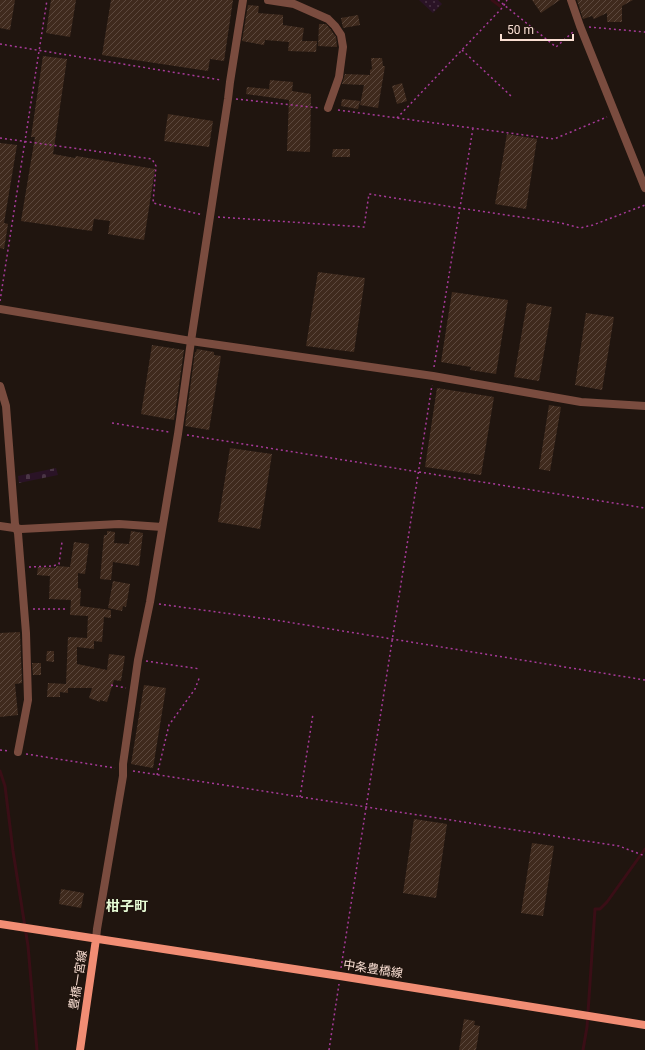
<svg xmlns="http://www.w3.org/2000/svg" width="645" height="1050" viewBox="0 0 645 1050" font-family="Roboto,'Noto Sans JP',sans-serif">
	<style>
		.grass { fill: url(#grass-dots) }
		.cemetery { fill: url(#cemetery-stones) }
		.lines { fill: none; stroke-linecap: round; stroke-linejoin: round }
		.stream { stroke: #3a0e16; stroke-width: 3 }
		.building { fill: url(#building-hatch) }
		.path { stroke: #a73a9a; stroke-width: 1.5; stroke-dasharray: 2 3; stroke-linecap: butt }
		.minor { stroke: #7a4c3f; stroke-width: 8 }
		.tertiary { stroke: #7a4c3f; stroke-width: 8 }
		.secondary { stroke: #f18d74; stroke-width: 8 }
		.labels { text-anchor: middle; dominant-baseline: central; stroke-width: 3; stroke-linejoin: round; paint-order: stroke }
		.street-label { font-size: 12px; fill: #fadfd3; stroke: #20150f }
		.quarter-label { font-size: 14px; font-weight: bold; fill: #e6fbd5; stroke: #20150f }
	</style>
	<defs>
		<pattern id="grass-dots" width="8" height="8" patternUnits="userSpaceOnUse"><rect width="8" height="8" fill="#2a1326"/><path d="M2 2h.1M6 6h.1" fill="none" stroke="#4a3545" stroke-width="1.8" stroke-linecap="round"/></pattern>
		<pattern id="cemetery-stones" width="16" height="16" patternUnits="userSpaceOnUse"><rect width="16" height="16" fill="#2a1326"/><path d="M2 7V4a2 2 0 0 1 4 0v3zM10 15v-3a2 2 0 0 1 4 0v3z" fill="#4a3545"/></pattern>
		<pattern id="building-hatch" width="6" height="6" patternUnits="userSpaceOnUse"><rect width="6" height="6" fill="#3f2a1d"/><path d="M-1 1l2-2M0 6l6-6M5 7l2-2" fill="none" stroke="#5c483d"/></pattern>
	</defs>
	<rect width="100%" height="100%" fill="#20150f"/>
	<path class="grass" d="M419,0H438L442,4L433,13Z"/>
	<path class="cemetery" d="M56,468L58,475L19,483L18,476Z"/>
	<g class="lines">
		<path class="stream" d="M492,0L500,6
			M0,771L5,786L13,851L28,946L37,1050
			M583,1050L587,1027L595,909H600L607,902L645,849"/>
	</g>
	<path class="building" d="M0,0H15L10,30L0,28Z
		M51,0H76L70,37L46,33Z
		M111,0H233L224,61L210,59L208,71L102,55Z
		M532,0H560L541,13Z
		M577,0H633L622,6V22H607V13L594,19L592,16L583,19Z
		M248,5L259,6L258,13L283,15V25L304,28L302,41H317L316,52L288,51L289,42L265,40L264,45L242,41Z
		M358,15L360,25L343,28L341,18Z
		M319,24H326L331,30L336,37L337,47L318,46Z
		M43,56L67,59L53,154L75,158L76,156L155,169L144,240L108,234L110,221L94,219L92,231L21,221L35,137H31Z
		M371,58H382L383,66H385L378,108L360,105L364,85L342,84L345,74L370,75V70L372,69Z
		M270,80L293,82L292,91L311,94L310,152L287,151L289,100L246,94L247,87L269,89Z
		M402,83L407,101L397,104L392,86Z
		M342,99L360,101L358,109L341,106Z
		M168,114L213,121L209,147L164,141Z
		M507,134L537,139L526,209L495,204Z
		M0,143L17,145L4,223L8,224L4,249L0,248Z
		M333,149H350V157H332Z
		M318,272L365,278L354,352L306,346Z
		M452,292L508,300L496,374L470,370L471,367L441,362Z
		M527,303L552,307L539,381L514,377Z
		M586,313L614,317L602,390L575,385Z
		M152,345L184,350L174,420L141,414Z
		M197,349L214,352V355L221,356L209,430L185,426L195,352H196Z
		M437,388L494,397L481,475L425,467Z
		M549,405L561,407L550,471L539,469Z
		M230,448L272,454L260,529L218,522Z
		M107,531L115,532L114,543L129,544L131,531L143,533L139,566L113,562L111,580L100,579L104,535H107Z
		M74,542L89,544L85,574L78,573V588L81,589L80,606L111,610V618L104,617L102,642L94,641V649L77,647V664L107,670L109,654L125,656L121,681L114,680L107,702L100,700V702L89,698L92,688H68V693L60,692V697H47L48,683L66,684L68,637L87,638L88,616L70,615L71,600L49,599L50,576L37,575L38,567L56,568V566L70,567Z
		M113,581L130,584L126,607L123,606L122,611L108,608Z
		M20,632L22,683L15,684L18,715L0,717V633Z
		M47,651H54V662L46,661Z
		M32,663H41V675H33Z
		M144,685L166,688L153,768L131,764Z
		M414,819L447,824L436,898L403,893Z
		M532,843L554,846L543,916L521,913Z
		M61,889L84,893L81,908L59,904Z
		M464,1019L475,1021L474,1025L480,1026L476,1050H459Z"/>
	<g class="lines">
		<path class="path" d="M498,0L556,47L573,32
			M589,27L645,32
			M0,44L221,80
			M462,50L511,96
			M236,99L320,108
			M338,110L554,139L607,117
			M397,118L503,7L507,0
			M0,138L152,159L156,166L153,203L203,215
			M218,217L364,227L369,194L459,208L561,223L580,228L593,225L645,205
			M0,301L47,0
			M434,367L473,128
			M112,423L169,432
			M187,435L645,508
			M29,567L53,566L59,564L62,542
			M159,604L275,620L645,680
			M33,609H68
			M146,661L200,669
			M111,685L126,688
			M0,750L10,751
			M26,754L115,768
			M133,771L619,846L645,856
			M157,775L169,725L195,689L200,676
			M300,797L313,714
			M341,968L432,385
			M329,1050L339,984"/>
		<path class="minor" d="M268,0L294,4L328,19L335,26L341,35L343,47L339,77L328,108
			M571,0L580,26L645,188
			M0,386L6,406L15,524L18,533L26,633L28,700L18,752
			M0,526L21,529L119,524L162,527
			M96,939L97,929L123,776V764L138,660L150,602L178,434L191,341L228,99L230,82L243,0"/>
		<path class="tertiary" d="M0,309L191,341L433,376L581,402L645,406"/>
		<path class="secondary" d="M0,924L340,976L645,1025
			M80,1050L96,939"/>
	</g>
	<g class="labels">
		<g class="street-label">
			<text transform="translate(373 969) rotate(9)">中条豊橋線</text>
			<text transform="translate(78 980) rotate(-81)">豊橋一宮線</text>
		</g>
		<g class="quarter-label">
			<text x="127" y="906">柑子町</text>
		</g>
	</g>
	<path d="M501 34v6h72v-6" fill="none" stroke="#fadfd3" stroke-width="2"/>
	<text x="507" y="34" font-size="12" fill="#fadfd3" stroke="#20150f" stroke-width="3" paint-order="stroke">50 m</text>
</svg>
